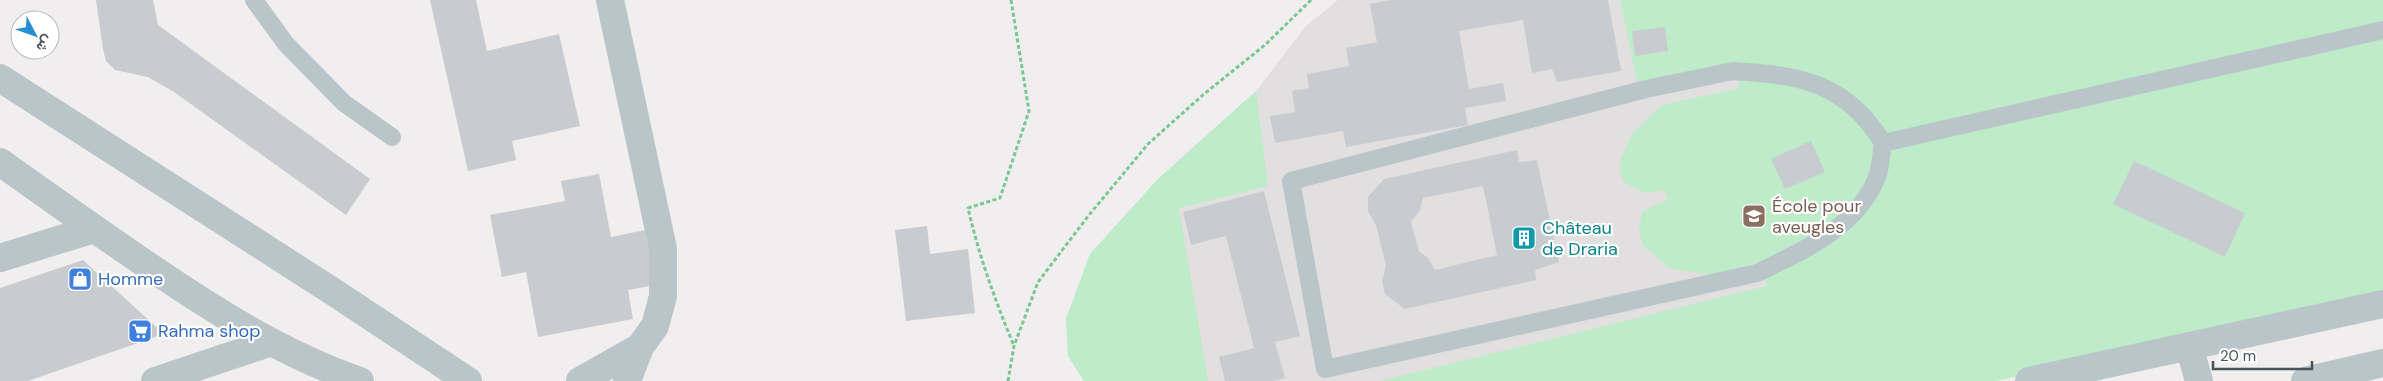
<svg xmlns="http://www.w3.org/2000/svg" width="2383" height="381" viewBox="0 0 2383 381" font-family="'DM Sans',Vazirmatn,sans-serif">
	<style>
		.education { fill: #e1dfdf }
		.green { fill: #beebc8 }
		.building { fill: #c8ccd0; fill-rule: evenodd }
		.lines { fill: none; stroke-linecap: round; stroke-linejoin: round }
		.path { stroke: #79c792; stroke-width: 3; stroke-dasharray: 4 2.5; stroke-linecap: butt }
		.service { stroke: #bac5ca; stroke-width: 18 }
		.minor { stroke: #bac5ca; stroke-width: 28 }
		.tertiary { stroke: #bac5ca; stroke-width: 28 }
		.labels { text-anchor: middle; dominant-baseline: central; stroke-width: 4.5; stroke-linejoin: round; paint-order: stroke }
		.education-label { font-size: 18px; fill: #785e54; stroke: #fff; text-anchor: start }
		.culture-label { font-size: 18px; fill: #0d838f; stroke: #fff; text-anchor: start }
		.shop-label { font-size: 18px; fill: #366cbe; stroke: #fff; text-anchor: start }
	</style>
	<rect width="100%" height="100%" fill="#f0eeee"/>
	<path class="education" d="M1338,0H2383L1996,381H1084L1068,356L1066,319L1090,254L1158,179L1256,91L1306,26Z"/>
	<path class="green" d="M1620,0H2383V297L1996,381H1380L1767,286L1760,261L1717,276L1669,268L1642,244L1639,229L1642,212L1668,199L1664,190L1645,193L1625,183L1620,172L1621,158L1632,134L1662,105L1740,88L1735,66L1638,86Z
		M1256,91L1268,186L1179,208L1208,381H1084L1068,356L1066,319L1090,254L1158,179Z"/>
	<path class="building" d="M96,0H153L158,25L370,179L346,215L174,92L148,77L115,70L106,61L103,49Z
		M430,0H476L487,51L559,34L580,126L512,141L516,160L468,171Z
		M1390,0H1608L1621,71L1557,82L1552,69L1532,73L1523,20L1459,31L1469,89L1503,83L1506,101L1465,108L1468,125L1346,147L1343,131L1275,143L1270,116L1295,112L1292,91L1309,88L1307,74L1349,66L1346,48L1377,42L1370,4Z
		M1665,27L1668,51L1635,56L1632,31Z
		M1811,141L1825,172L1785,189L1771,159Z
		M1517,150L1519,162L1537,160L1559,262L1535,270L1536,280L1405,309L1385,294L1382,281L1386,266L1376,225L1368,212V197L1384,179ZM1483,186L1497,255L1435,270L1428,258L1419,251L1411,222L1420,210L1423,198Z
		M2134,161L2245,213L2225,257L2113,204Z
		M599,174L611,237L645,230L656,285L628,290L633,319L538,337L526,272L502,277L490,215L565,201L561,181Z
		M1264,191L1300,336L1275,342L1285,378L1273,381H1225L1219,357L1254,348L1226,236L1191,245L1183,212Z
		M927,226L930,254L968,249L975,313L906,321L895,230Z
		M83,260L164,334L28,381H0V288Z"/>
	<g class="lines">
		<path class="path" d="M1011,0L1029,111L1000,198L968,208C979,256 995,300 1014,346
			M1008,381L1014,346L1038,282L1089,215L1148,144L1204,94L1265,45L1311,0"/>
		<path class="service" d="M254,0L286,44L344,103L392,137
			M1733,71C1799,75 1846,82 1883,143C1881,154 1881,167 1877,177C1857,228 1802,251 1757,273L1325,369L1291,181L1646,89Z
			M1883,143L2383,30"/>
		<path class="minor" d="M610,0L663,249V296L655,326L640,347
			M0,258L94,229
			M2189,346L2199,381
			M155,381L269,343
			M580,381L640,347L627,381"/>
		<path class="tertiary" d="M0,78L332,291L468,381
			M0,162C49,197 97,231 147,265C215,311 282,354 360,381
			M2029,381L2383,304
			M2305,381L2383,363"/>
	</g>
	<defs>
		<g id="school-square" transform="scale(1.25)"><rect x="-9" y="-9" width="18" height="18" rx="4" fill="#8d6e63" stroke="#fff"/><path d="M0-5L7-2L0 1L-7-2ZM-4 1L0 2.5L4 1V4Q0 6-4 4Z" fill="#fff"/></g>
		<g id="building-square" transform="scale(1.25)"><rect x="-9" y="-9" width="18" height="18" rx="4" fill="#0f9aa8" stroke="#fff"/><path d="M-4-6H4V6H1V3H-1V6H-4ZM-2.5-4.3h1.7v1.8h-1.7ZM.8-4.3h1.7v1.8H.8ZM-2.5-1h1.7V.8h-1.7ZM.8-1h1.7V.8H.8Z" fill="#fff"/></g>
		<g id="shop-square" transform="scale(1.25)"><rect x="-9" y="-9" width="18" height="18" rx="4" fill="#3f7fe0" stroke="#fff"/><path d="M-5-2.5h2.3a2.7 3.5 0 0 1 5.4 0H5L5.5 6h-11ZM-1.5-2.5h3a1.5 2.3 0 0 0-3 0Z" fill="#fff"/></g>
		<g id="supermarket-square" transform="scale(1.25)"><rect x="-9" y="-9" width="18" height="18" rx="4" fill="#3f7fe0" stroke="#fff"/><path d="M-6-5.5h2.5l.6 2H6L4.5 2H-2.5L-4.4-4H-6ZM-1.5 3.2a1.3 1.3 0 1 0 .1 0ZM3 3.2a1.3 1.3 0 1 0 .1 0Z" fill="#fff"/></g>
	</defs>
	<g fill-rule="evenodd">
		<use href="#school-square" x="1754" y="216"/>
		<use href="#building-square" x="1524" y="238"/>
		<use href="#shop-square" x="80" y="279"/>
		<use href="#supermarket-square" x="140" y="331"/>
	</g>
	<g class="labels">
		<g class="education-label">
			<text x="1772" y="206">École pour<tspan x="1772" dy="21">aveugles</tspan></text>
		</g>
		<g class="culture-label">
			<text x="1542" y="228">Château<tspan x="1542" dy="21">de Draria</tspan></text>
		</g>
		<g class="shop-label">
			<text x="98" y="279">Homme</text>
			<text x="158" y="331">Rahma shop</text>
		</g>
	</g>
	<g transform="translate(35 35) rotate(131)"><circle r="24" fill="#ffffff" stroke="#b5bbbd"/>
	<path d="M0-4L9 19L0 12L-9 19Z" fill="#2490d3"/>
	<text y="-8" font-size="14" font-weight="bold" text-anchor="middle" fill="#47545a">ش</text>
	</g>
	<path d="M2213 361v8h99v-8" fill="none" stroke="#47545a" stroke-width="2.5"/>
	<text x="2220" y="361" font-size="15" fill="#47545a" stroke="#ffffff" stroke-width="4" paint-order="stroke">20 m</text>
</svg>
